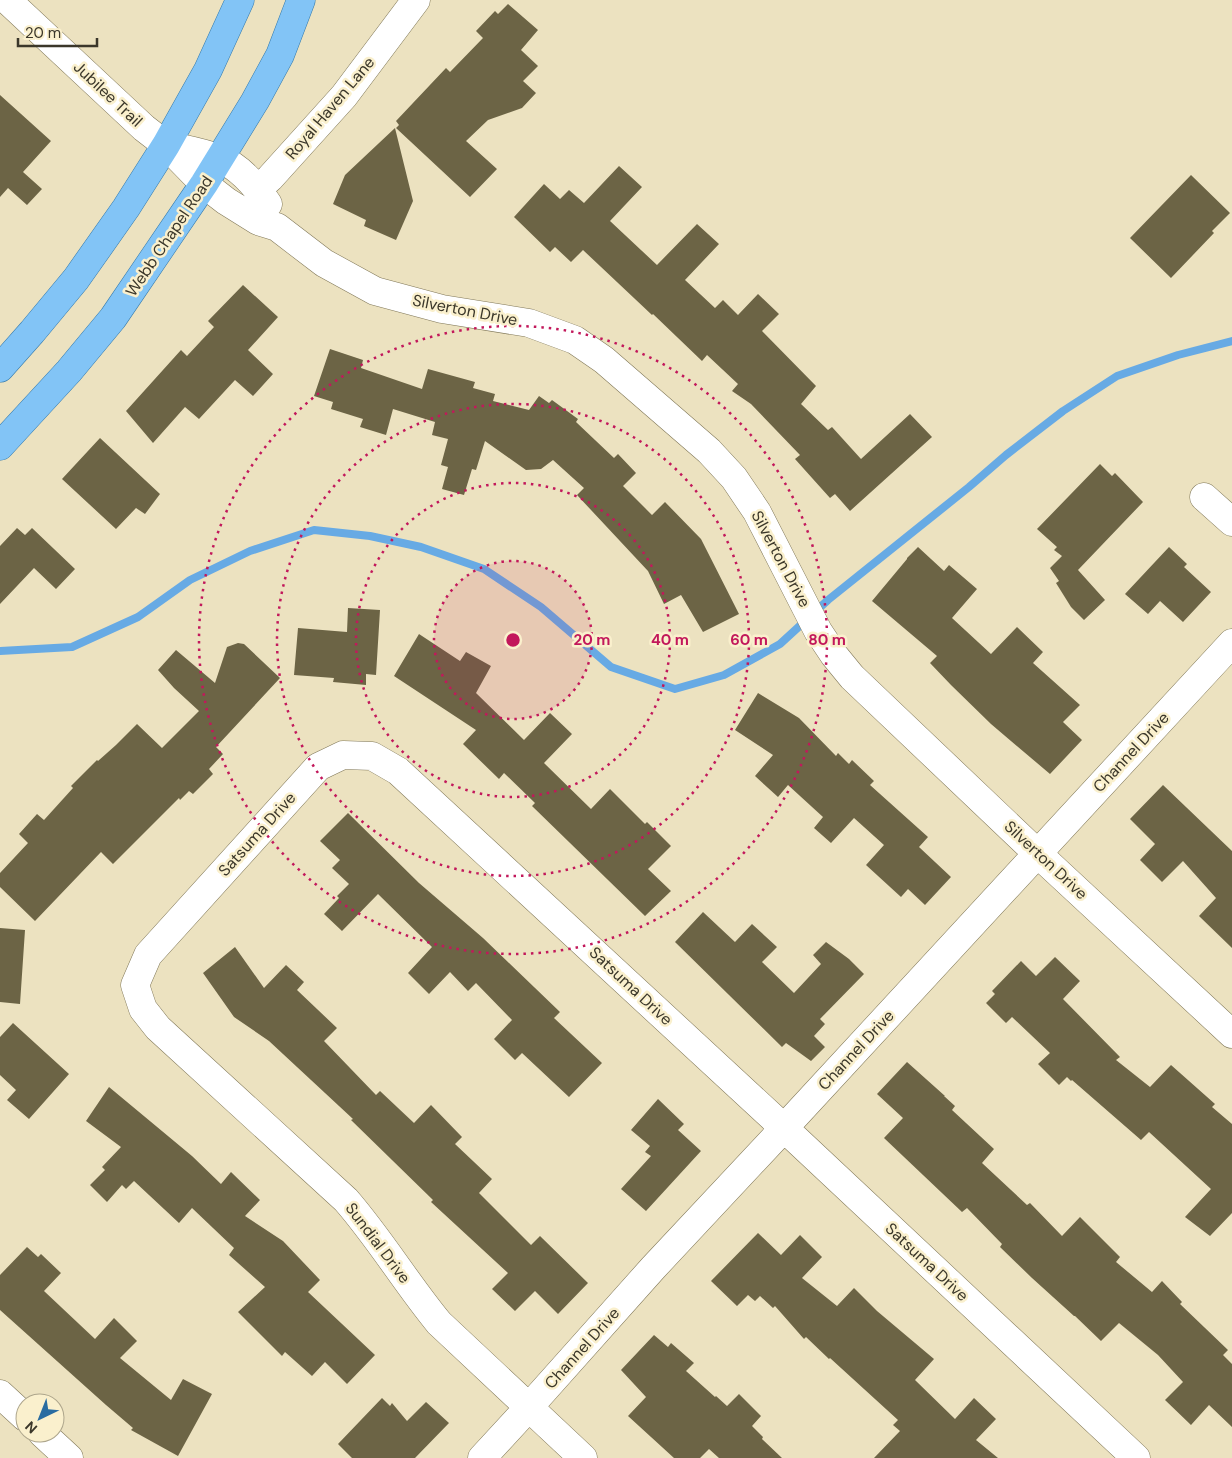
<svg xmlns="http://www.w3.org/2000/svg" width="1232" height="1458" viewBox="0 0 1232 1458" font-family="'DM Sans',sans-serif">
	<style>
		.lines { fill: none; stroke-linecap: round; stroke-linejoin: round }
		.stream { stroke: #67aae4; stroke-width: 8 }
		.building { fill: #6c6445 }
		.minor-casing { stroke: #817858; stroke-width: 29 }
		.major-casing { stroke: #3379ab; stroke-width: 29 }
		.minor { stroke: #fff; stroke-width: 28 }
		.major { stroke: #82c4f6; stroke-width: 28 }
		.ring { fill: none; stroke: #c2185b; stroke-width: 2.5; stroke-dasharray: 2.5 5 }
		.labels { text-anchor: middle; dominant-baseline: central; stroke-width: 5; stroke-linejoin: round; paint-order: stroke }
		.street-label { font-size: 16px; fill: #3b372a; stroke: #faf0cd }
		.centre { fill: #c2185b; stroke: #faf0cd; stroke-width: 2.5 }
		.ring-label { font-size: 15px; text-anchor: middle; font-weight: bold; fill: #c2185b; stroke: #faf0cd; stroke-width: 5; stroke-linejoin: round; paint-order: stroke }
	</style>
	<rect width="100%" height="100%" fill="#ece2c0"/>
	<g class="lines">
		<path class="stream" d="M0,651L72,647L138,617L190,580L250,551L314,530L370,536L421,547L484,569L541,607L611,667L675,689L724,675L780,644L828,600L969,487L1006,455L1063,411L1117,376L1178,355L1232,341"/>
	</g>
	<path class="building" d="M508,4L538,30L521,50L538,66L523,81L536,93L522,108L488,120L466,141L497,169L470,197L396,128L399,125L396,121L446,68L450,72L483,38L476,31L495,11L498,14Z
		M0,95L51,141L23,172L42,189L27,205L8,188L0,197Z
		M395,128L413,201L396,240L364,226L366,220L333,204L345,175Z
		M619,166L642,187L610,221L657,265L697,224L719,244L685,280L715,308L723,300L738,315L758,294L779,314L762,331L816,386L801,404L828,430L832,427L861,459L910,414L932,437L850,511L835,494L830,498L795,459L800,455L751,404L732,391L738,384L707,355L702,361L653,314L652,315L583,250L571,262L555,247L550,252L514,217L544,184L560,199L569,190L584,203Z
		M1191,175L1230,213L1212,231L1214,233L1171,278L1130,238Z
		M243,285L278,317L248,350L273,374L253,396L235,380L199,419L185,407L153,443L126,411L181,350L187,356L214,327L208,321Z
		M330,349L363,360L361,368L422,389L428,369L475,382L473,388L495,394L493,401L529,410L539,396L549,403L552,400L578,419L576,422L614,458L618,454L636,473L623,486L652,515L665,502L701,539L739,614L703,632L681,595L664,604L648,571L577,495L584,488L553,460L541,469L526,470L485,441L476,470L472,469L464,495L442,489L448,467L441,465L448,439L432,435L435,422L393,409L386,435L360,427L363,419L331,409L333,402L314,396Z
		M100,438L160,494L145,514L136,508L116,529L62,479Z
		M1100,464L1112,476L1115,473L1143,502L1078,570L1105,600L1084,620L1071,607L1056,583L1059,581L1050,568L1062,556L1054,550L1057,547L1037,529Z
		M17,528L25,535L32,528L75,569L56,589L34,568L0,604V546Z
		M918,547L944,571L949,565L977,589L952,618L991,654L1017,627L1043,652L1033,663L1080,705L1063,722L1082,740L1050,774L991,724L951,685L930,663L937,656L872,601L907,559V558Z
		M1169,547L1187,564L1184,567L1211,592L1183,622L1160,601L1148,614L1125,594Z
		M348,608L380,610L376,675L366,674V685L333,682L334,678L294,675L298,628L347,632Z
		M419,634L460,661L466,652L491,666L476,693L524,740L550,713L572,734L544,763L591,809L610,789L645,824L647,822L671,846L648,869L671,891L645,916L532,806L535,803L504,773L499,779L463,744L476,730L394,676Z
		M238,643L244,644L280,678L216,747L223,754L209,769L213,774L193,794L189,791L180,800L179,798L113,864L101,852L35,921L0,887V873L28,843L19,834L37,814L44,820L73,788L71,786L97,760L98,761L116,745L137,724L162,748L199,711L174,688L158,670L176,650L215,683L227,647Z
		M758,693L799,718L836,756L838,753L849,764L852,760L874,781L870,785L928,837L919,847L951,877L925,905L908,889L901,897L866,865L884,845L854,818L831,843L814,828L823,817L788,785L778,797L755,776L773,755L735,730Z
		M1163,785L1232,851V948L1199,916L1216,898L1183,861L1162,882L1140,860L1155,844L1130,819Z
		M348,813L419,883L483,938L560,1012L554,1018L602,1063L569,1097L522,1053L515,1060L494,1039L512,1020L476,983L468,991L450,972L429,994L408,973L432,947L378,894L342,931L324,914L339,898L337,896L349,884L332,868L340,860L320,841Z
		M703,912L735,942L752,924L777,947L762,962L794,993L821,964L813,955L826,942L849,959L864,974L820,1019L825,1024L814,1036L825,1047L811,1061L786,1043L782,1047L675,942Z
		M0,928L25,930L20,1004L0,1002Z
		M235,947L264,988L286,965L304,982L297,990L337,1028L324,1041L376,1095L380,1091L414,1123L431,1105L462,1137L455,1144L492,1179L479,1193L531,1245L540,1236L588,1283L558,1314L535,1291L515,1311L492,1289L508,1273L431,1202L433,1200L351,1120L353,1119L269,1041L234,1017L203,973Z
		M1055,957L1080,981L1063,999L1120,1057L1116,1060L1150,1087L1171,1065L1215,1104L1212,1107L1232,1124V1213L1210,1236L1185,1217L1211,1189L1149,1132L1141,1140L1072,1080L1071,1081L1067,1077L1059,1085L1038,1064L1050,1053L1012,1017L1006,1023L986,1003L995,994L992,991L1021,961L1036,976Z
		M13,1023L69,1074L29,1119L7,1100L16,1090L0,1075V1037Z
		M907,1062L945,1096H944L955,1106L952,1110L994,1149L982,1163L1027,1205L1030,1203L1062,1236L1080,1217L1120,1257L1116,1262L1152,1292L1162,1281L1182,1302L1180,1304L1228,1350L1223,1355L1232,1364V1427L1209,1405L1191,1425L1165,1400L1183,1382L1158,1355L1119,1323L1101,1341L1075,1316H1074L1032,1278L1000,1247L1002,1244L967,1208L962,1212L884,1138L903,1118L877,1094Z
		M109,1087L192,1156L221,1184L231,1172L260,1200L245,1216L283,1241L320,1280L308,1292L375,1355L347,1384L325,1362L312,1376L285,1352L282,1356L238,1312L265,1287L229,1255L234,1248L192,1208L179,1223L134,1181L126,1189L122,1185L107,1202L90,1185L105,1170L102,1167L121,1147L86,1121Z
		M658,1099L684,1124L678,1130L701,1151L646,1211L621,1189L651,1156L645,1152L650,1146L631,1130Z
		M758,1233L781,1255L800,1235L822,1257L802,1278L837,1306L854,1288L877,1311L934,1359L915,1380L955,1419L974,1398L996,1419L976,1440L998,1458H874L900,1431L893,1425L898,1420L830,1358L829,1359L806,1337L804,1339L775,1306L773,1308L760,1296L755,1301L748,1295L737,1306L711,1281Z
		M27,1247L38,1257L41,1254L61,1273L44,1291L95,1339L114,1318L137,1341L120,1358L171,1400L183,1379L212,1394L178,1456L131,1430L133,1428L106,1405L0,1310V1275Z
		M654,1335L668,1347L671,1343L694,1363L686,1371L715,1397L716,1396L727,1406L739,1394L761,1416L752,1426L763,1437L762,1439L782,1458H719L709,1449L700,1458H674L628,1416L646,1397L621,1370Z
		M382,1398L390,1406L392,1403L407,1421L426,1402L449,1423L415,1458H352L338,1444Z"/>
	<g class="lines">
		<g class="minor-casing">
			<path id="minor" d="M7,0L144,128L166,145L204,184L226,201L258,221L277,227L324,263L375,291L442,309L529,323L575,340L604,360L709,451L734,478L757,512L818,631L834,655L852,677L1037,853L1232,1034
				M166,145C183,149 203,152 220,159C240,167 256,186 268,204
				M258,189L270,178L344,96L416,0
				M1204,497L1232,522
				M0,1394L25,1417
				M42,1433L69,1458
				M482,1458L529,1407L653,1268L784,1128L1232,643
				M583,1458L439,1323C406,1283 380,1239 346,1200L158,1028L143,1009L135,985L148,955L318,767L343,755L372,756L398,771L784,1128L1136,1458"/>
		</g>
		<g class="major-casing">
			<path id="major" d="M0,368L32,332L76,279L126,208L166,145L208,70L240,0
				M0,446L69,371L113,318L204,184L255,101L280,55L301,0"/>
		</g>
		<use href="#minor" class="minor"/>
		<use href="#major" class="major"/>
	</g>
	<circle cx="513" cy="640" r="79" fill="#c2185b" fill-opacity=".12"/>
	<g class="ring">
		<circle cx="513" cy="640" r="79"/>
		<circle cx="513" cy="640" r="157"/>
		<circle cx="513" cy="640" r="236"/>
		<circle cx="513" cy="640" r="314"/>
	</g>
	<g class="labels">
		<g class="street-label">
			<text transform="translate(108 94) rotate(43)">Jubilee Trail</text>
			<text transform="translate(330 108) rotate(-50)">Royal Haven Lane</text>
			<text transform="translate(169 236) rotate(-56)">Webb Chapel Road</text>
			<text transform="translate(465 310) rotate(11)">Silverton Drive</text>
			<text transform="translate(781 559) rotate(62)">Silverton Drive</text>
			<text transform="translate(1131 752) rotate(-47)">Channel Drive</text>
			<text transform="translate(257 834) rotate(-48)">Satsuma Drive</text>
			<text transform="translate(1046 860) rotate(43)">Silverton Drive</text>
			<text transform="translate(631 986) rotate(43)">Satsuma Drive</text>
			<text transform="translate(856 1050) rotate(-47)">Channel Drive</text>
			<text transform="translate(378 1243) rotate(53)">Sundial Drive</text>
			<text transform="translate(927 1262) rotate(43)">Satsuma Drive</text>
			<text transform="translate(582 1348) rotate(-48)">Channel Drive</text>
		</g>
	</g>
	<circle cx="513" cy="640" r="8" class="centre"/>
	<g class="ring-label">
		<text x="592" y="645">20 m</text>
		<text x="670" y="645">40 m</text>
		<text x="749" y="645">60 m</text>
		<text x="827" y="645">80 m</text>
	</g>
	<g transform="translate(40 1418) rotate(223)"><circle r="24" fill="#faf0cd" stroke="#aea68c"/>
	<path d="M0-4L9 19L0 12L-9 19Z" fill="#296ca1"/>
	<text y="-8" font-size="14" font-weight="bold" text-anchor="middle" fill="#3b372a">N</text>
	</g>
	<path d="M18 38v8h79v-8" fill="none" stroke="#3b372a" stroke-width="2.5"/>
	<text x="25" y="38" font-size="15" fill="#3b372a" stroke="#faf0cd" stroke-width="4" paint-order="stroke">20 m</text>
</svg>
